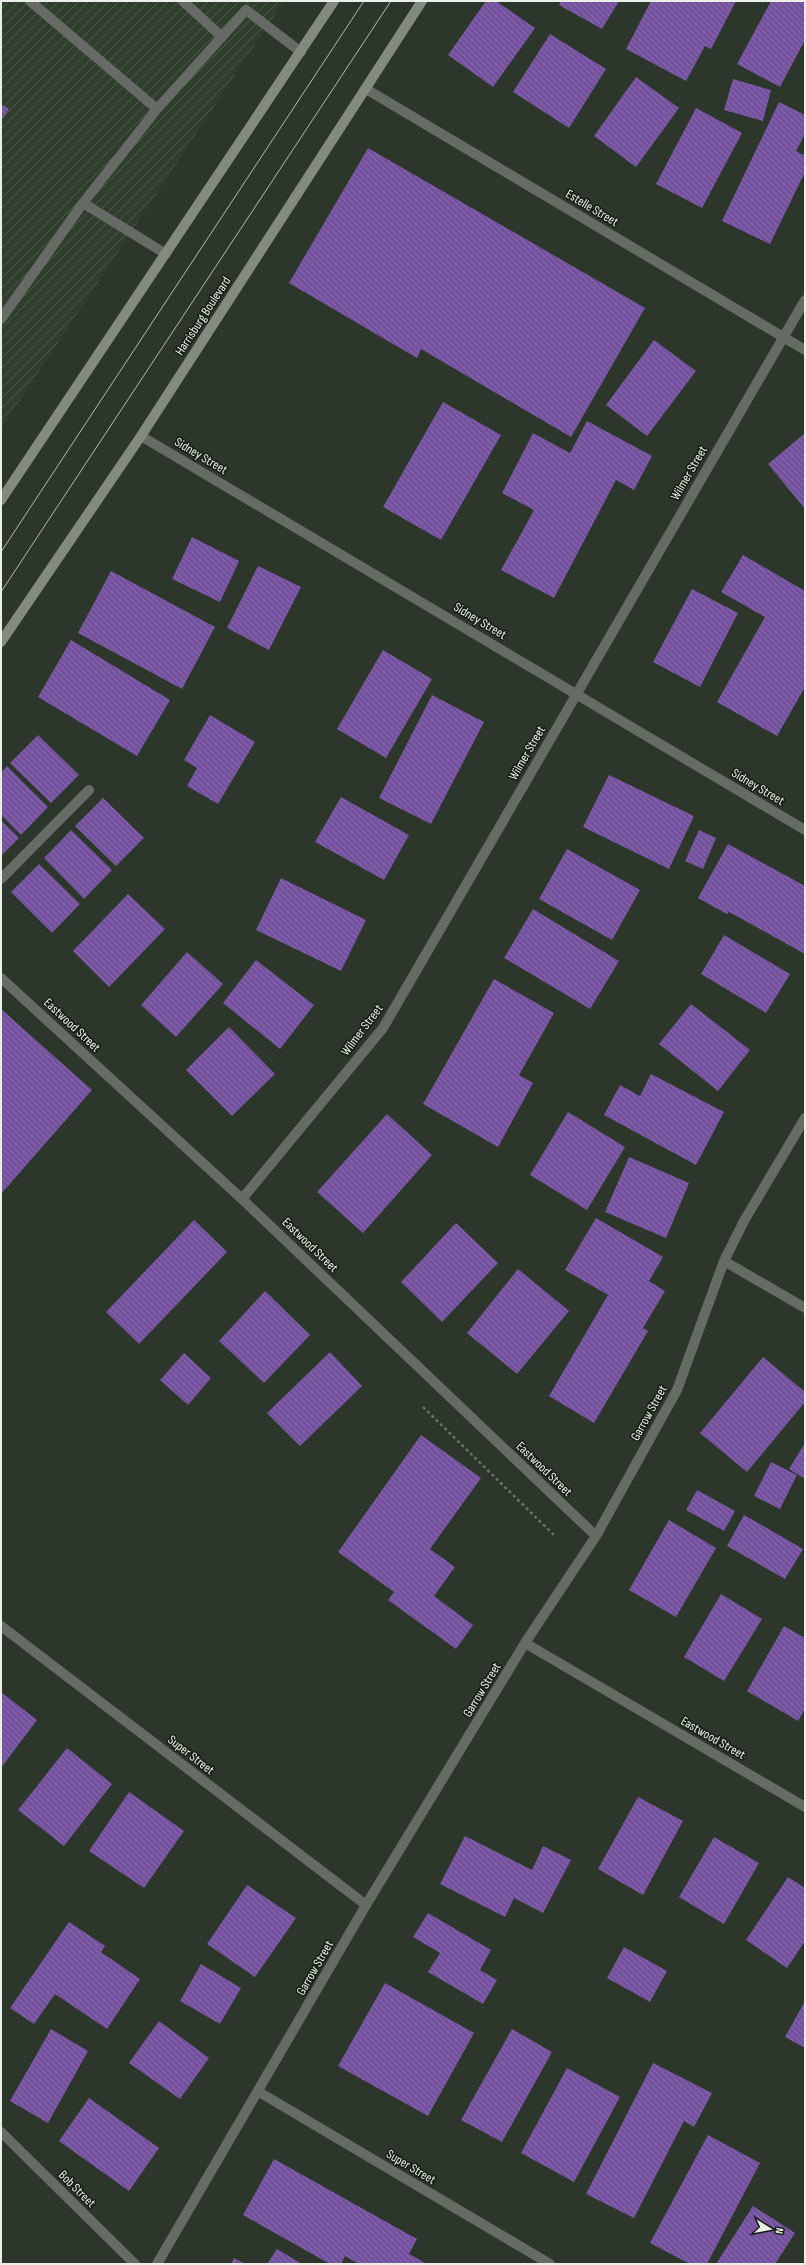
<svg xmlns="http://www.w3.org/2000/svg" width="806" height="2265" viewBox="0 0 806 2265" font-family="'Sofia Sans Condensed',sans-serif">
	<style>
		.industrial { fill: url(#industrial-furrows) }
		.building { fill: url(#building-back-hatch) }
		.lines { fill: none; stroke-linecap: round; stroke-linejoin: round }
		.path { stroke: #6a7368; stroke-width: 2.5; stroke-dasharray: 3 3; stroke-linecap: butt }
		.service { stroke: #666b65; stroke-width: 10 }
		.minor { stroke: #666b65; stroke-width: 10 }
		.secondary { stroke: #838b81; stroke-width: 10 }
		.tram { stroke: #b3bab1; stroke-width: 1 }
		.labels { text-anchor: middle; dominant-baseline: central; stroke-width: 3; stroke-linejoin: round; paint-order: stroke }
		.street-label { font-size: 13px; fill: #eaf0e8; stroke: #171c16 }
	</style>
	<defs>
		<pattern id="industrial-furrows" width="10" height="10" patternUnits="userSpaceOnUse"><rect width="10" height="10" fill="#303f2d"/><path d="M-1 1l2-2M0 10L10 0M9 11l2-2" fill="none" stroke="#4e5b4b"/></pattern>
		<pattern id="building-back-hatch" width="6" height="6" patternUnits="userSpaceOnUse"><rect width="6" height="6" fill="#74529e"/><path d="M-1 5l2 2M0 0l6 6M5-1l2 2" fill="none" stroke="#886bac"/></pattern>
	</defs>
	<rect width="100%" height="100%" fill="#2c362a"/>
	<path class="industrial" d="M1,1H284L1,429Z"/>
	<path class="building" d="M486,1H496L535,28L493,87L448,55Z
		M561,1H619L602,29L559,5Z
		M651,1H736L711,49L705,46L686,81L626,49Z
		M771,1H805V40L780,87L737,64Z
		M550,34L606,69L569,128L513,92Z
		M636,77L679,108L636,167L594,136Z
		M733,79L771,90L763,121L724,110Z
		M779,102L805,115V134L796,151L805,156V172L770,244L722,221Z
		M1,104L9,109L1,121Z
		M696,108L742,133L702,208L656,184Z
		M368,148L645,308L571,437L421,349L417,358L289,283Z
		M654,340L696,371L647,436L606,405Z
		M443,402L501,435L441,540L383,507Z
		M587,421L652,456L634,490L616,480L554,598L501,570L534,510L502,493L533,433L570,453Z
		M805,433V509L768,464Z
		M192,537L239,561L220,602L172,579Z
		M743,555L805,591V687L777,736L717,702L765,617L721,592Z
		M258,566L301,587L269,650L227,628Z
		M111,571L215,627L182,689L78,633Z
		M692,589L738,613L700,687L653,662Z
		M71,640L170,700L137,756L38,697Z
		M383,650L432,679L386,758L337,729Z
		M432,695L484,722L431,824L379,798Z
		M210,715L255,742L218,804L187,786L197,768L184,760Z
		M38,735L79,775L51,803L10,763Z
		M7,766L48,807L21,835L1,815V773Z
		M609,775L694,816L669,869L583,827Z
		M341,797L409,835L384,880L315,842Z
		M103,798L144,838L116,866L75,826Z
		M1,820L19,838L1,856Z
		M71,830L112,870L84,899L44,858Z
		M699,830L716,838L703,869L685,861Z
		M728,844L805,886V954L729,912L727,914L698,898Z
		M567,849L640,890L612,940L539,899Z
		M39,864L80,904L52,933L11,892Z
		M281,878L366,920L341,971L256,930Z
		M128,894L165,929L109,987L73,951Z
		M533,909L619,961L590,1009L504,958Z
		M724,935L790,974L766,1013L701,974Z
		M187,952L223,984L176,1037L141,1005Z
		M256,960L314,1005L280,1049L223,1003Z
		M494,979L554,1013L519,1075L533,1083L498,1147L423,1104Z
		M691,1004L750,1050L718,1091L659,1044Z
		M1,1009L92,1090L1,1194Z
		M229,1027L275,1074L232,1116L186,1070Z
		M651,1074L724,1112L696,1165L604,1115L620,1085L640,1096Z
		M568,1112L625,1147L587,1210L530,1175Z
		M387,1114L432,1155L363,1233L317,1192Z
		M629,1157L689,1183L666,1238L605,1212Z
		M596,1218L663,1257L649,1281L665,1291L643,1328L648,1331L594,1423L549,1396L608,1295L565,1270Z
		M194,1220L227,1252L139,1344L106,1312Z
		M456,1223L498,1263L442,1322L401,1282Z
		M518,1269L569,1311L517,1374L467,1333Z
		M265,1291L310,1335L264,1383L219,1341Z
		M330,1352L362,1386L300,1446L267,1413Z
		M184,1353L211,1378L188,1405L160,1380Z
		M763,1357L805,1392V1402L747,1472L700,1433Z
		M421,1435L481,1478L430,1549L455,1567L434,1596L473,1625L456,1649L388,1600L394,1592L338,1552Z
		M805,1443V1479L789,1469Z
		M771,1462L797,1475L780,1509L754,1496Z
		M697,1490L735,1511L724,1531L686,1510Z
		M744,1515L803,1549L785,1579L727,1546Z
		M669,1520L716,1548L676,1617L629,1590Z
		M721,1594L762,1619L724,1681L684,1657Z
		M784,1626L805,1638V1709L798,1721L747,1691Z
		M1,1692L37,1720L1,1768Z
		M67,1748L112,1784L64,1846L18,1810Z
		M129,1792L184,1831L144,1888L89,1851Z
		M638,1797L683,1821L643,1895L598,1869Z
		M465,1836L532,1870L543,1846L571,1860L543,1913L514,1898L505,1917L440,1884Z
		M714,1837L759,1863L724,1924L679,1897Z
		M788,1877L805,1888V1941L787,1968L746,1940Z
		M247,1885L296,1918L255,1977L207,1944Z
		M428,1913L491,1950L480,1970L497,1980L483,2004L428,1972L440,1953L413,1937Z
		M69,1922L105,1946L101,1952L140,1979L107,2029L55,1994L34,2024L10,2008Z
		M624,1947L667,1971L650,2002L607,1978Z
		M201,1964L241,1988L220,2024L180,2001Z
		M385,1983L474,2033L428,2116L338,2066Z
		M805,2001V2048L785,2037Z
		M159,2021L209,2058L180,2099L129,2063Z
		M51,2029L88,2051L48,2123L10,2101Z
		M512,2029L552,2052L502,2142L461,2120Z
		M653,2063L712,2093L694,2127L684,2121L634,2218L586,2194Z
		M567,2068L620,2097L574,2182L521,2153Z
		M89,2098L159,2148L129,2191L59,2141Z
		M708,2135L760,2163L707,2264H690L650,2243Z
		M274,2159L417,2239L409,2254L427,2264H359L345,2256L341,2264H330L243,2215Z
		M753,2206L795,2233L775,2264H716Z
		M277,2249L302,2264H267Z
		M234,2258L245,2264H231Z"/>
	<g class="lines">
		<path class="path" d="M423,1407L556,1537"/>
		<path class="service" d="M30,1L157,109
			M183,1L222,37
			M83,203L166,254
			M1,319L83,203L157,109L246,10L301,52
			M1,879L89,790"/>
		<path class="minor" d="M366,89L805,350
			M141,436L805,830
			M1,978L242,1199L596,1536
			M242,1199L383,1028L805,300
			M724,1261L805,1308
			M1,1626L366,1905
			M525,1643L805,1807
			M259,2092L550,2264
			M1,2132L135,2264
			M157,2264L366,1905L525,1643L596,1536L677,1390L724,1261L744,1221L805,1118"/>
		<path class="secondary" d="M1,500L334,1
			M1,642L141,436L422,1"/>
		<path class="tram" d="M1,552L364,1
			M1,592L391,1"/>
	</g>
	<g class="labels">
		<g class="street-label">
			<text transform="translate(592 208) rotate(31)">Estelle Street</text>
			<text transform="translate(203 316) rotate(-57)">Harrisburg Boulevard</text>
			<text transform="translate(201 456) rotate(31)">Sidney Street</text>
			<text transform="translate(689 473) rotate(-60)">Wilmer Street</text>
			<text transform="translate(480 621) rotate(31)">Sidney Street</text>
			<text transform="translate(527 753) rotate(-60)">Wilmer Street</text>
			<text transform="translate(758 787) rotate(31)">Sidney Street</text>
			<text transform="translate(72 1025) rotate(43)">Eastwood Street</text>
			<text transform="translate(362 1030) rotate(-53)">Wilmer Street</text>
			<text transform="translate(310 1245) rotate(44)">Eastwood Street</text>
			<text transform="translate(649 1413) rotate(-61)">Garrow Street</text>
			<text transform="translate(544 1469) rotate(44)">Eastwood Street</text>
			<text transform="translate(482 1690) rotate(-59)">Garrow Street</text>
			<text transform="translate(713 1738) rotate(30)">Eastwood Street</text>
			<text transform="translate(191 1755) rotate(38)">Super Street</text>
			<text transform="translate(315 1968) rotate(-60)">Garrow Street</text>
			<text transform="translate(411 2167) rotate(31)">Super Street</text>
			<text transform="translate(77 2189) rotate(45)">Bob Street</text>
		</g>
	</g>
	<rect width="806" height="2265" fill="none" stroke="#eaf0e8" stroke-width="4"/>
	<g transform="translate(770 2229) rotate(101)" stroke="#171c16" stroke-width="3" paint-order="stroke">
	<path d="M0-3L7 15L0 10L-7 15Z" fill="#eaf0e8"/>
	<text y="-6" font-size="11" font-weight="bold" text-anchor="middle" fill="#eaf0e8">N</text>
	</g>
</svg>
